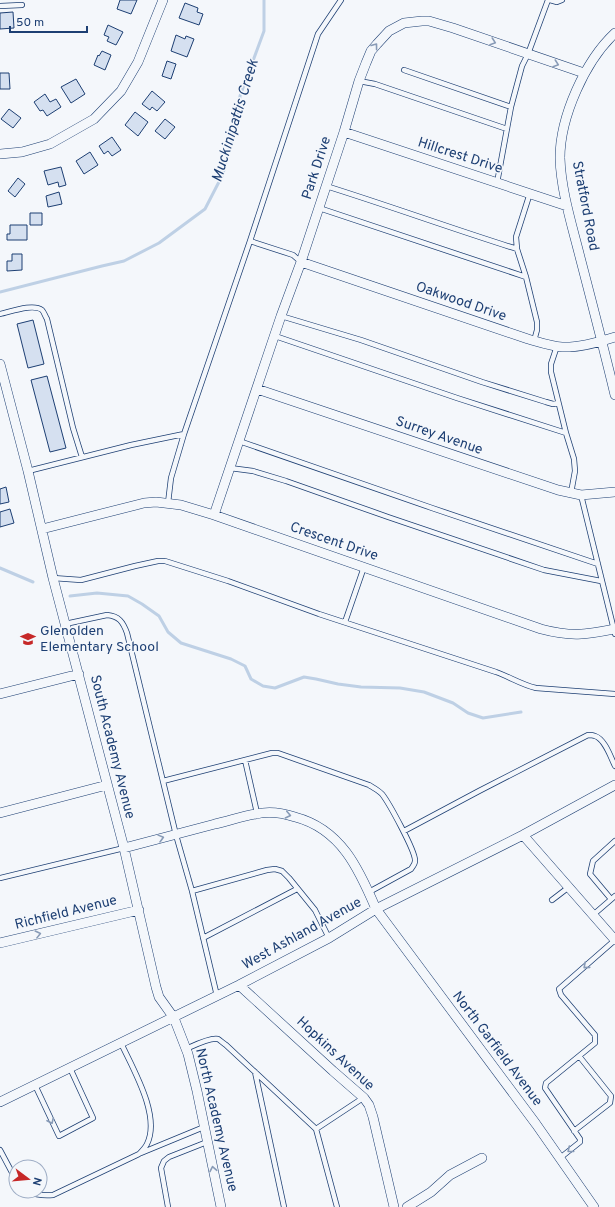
<svg xmlns="http://www.w3.org/2000/svg" width="615" height="1207" viewBox="0 0 615 1207" font-family="Overpass,sans-serif">
	<style>
		.lines { fill: none; stroke-linecap: round; stroke-linejoin: round }
		.stream { stroke: #bed0e5; stroke-width: 3 }
		.building { fill: #d5e0f0; stroke: #1d3f73 }
		.service-casing { stroke: #1d3f73; stroke-width: 6 }
		.minor-casing { stroke: #1d3f73; stroke-width: 10 }
		.service { stroke: #f4f7fb; stroke-width: 4.5 }
		.minor { stroke: #f4f7fb; stroke-width: 9 }
		.oneway { stroke: #889bb7 }
		.labels { text-anchor: middle; dominant-baseline: central; stroke-width: 3; stroke-linejoin: round; paint-order: stroke }
		.street-label { font-size: 14px; fill: #1d3f73; stroke: #f4f7fb }
		.poi-label { font-size: 14px; fill: #1d3f73; stroke: #f4f7fb; text-anchor: start }
		.water-label { font-size: 15px; font-style: italic; fill: #1d3f73; stroke: #f4f7fb }
	</style>
	<rect width="100%" height="100%" fill="#f4f7fb"/>
	<g class="lines">
		<path class="stream" d="M0,292L102,266L124,261L159,243L205,209L223,174L228,153L237,126L240,96L264,31V0
			M0,568L33,582
			M70,596L97,593L128,596L142,604L159,616L168,632L181,643L231,659L245,666L251,679L263,686L275,688L304,677L316,679L338,684L361,687L400,688L424,692L453,703L468,713L483,718L521,712"/>
	</g>
	<path class="building" d="M120,0H137L131,14L117,9Z
		M185,3L198,8L197,12L203,14L199,25L179,18Z
		M13,12L14,28L0,29V13Z
		M108,25L123,32L116,45L107,41L109,37L104,35Z
		M176,35L185,39L186,36L194,39L187,57L171,51Z
		M102,51L111,55L105,70L94,65L98,55L99,56Z
		M167,61L176,64L171,79L162,76Z
		M0,73H9L10,89H0Z
		M76,79L85,94L71,103L61,87Z
		M152,91L165,102L157,111L152,107L150,110L142,104Z
		M45,94L50,102L56,99L61,107L47,116L43,110L40,111L34,102Z
		M9,109L21,118L13,128L1,119Z
		M135,112L148,122L138,136L125,125Z
		M165,119L175,127L165,139L155,131Z
		M112,137L121,150L112,156L108,151L104,154L99,146Z
		M90,152L98,165L84,174L76,161Z
		M61,167L66,185L59,187L58,182L48,185L44,171Z
		M18,178L25,184L15,197L8,191Z
		M59,192L62,204L48,207L46,196Z
		M30,213H42V225H30Z
		M10,225H27V240H7V234H10Z
		M12,254H22V270L7,271V261H12Z
		M33,320L44,364L28,368L17,324Z
		M47,376L66,448L50,452L31,380Z
		M6,487L9,502L0,504V489Z
		M10,509L14,523L0,527V512Z"/>
	<g class="lines">
		<g class="service-casing">
			<path id="service" d="M550,0L557,2L562,0
				M0,6L22,5
				M404,70L511,107
				M359,81L375,84L507,129
				M497,183L511,107L522,66L528,54L548,0
				M326,186C390,206 453,229 517,249
				M530,193L516,237L517,249L526,277L537,322V330L534,341
				M319,208L526,277
				M250,241L293,255L301,262
				M0,314C10,312 33,303 42,310C44,312 45,316 47,319L73,428L82,457
				M281,316L361,340L482,382L546,402L553,404L558,403
				M275,336L457,398L566,433
				M557,346L551,364V372L566,433L574,459L575,471L571,493
				M239,441L432,508L598,564
				M230,468L253,471L286,481L388,517L544,570L601,581
				M28,471L131,445L184,434
				M581,495L615,634
				M168,503L171,478L184,434L250,241L318,34L341,0
				M53,578L81,580L135,566L158,561H165L228,581L319,614L496,672C510,677 522,685 536,688L615,694
				M345,622L364,567
				M65,624L107,615C119,616 123,622 127,633L176,835L192,891L217,996
				M245,760L257,813
				M163,781L272,753H278L369,785C374,788 378,790 382,794C389,803 416,852 415,861C415,864 413,866 411,869L369,892
				M404,831L479,791L588,735C591,735 593,735 595,736C605,739 611,758 615,766
				M0,878L124,848
				M192,891L267,870L275,869L282,871L289,878L315,910L329,938
				M611,899L590,874L593,861L615,841
				M552,900L569,887
				M593,915L615,896
				M203,938L297,889
				M186,1049C193,1046 210,1037 218,1039C220,1040 224,1044 226,1045L316,1129L337,1207
				M255,1072L284,1207
				M35,1085L59,1136L93,1118L70,1068
				M316,1129L363,1098
				M574,1131L610,1103L611,1096L579,1056
				M0,1150L16,1180
				M141,1153L204,1127
				M560,1158L580,1142V1139L545,1088L546,1083L595,1043V1035L561,995L559,989L615,940
				M27,1191C36,1195 44,1196 53,1195L139,1154C142,1151 145,1148 147,1144C161,1116 133,1069 121,1043
				M168,1207L161,1168L164,1161L169,1157L207,1142"/>
		</g>
		<g class="minor-casing">
			<path id="minor" d="M615,33C585,61 560,117 560,158C561,191 572,225 580,257C592,303 604,349 615,395
				M344,132L567,206
				M0,154L22,152L50,144L94,119L121,91L138,62L163,0
				M301,262L528,339C539,342 550,346 562,347C579,348 599,342 615,337
				M0,364L28,471L53,578L124,848L156,987L159,997L174,1018L188,1054L197,1091L221,1207
				M257,389L558,490L581,495L615,492
				M214,515L281,316L301,262L344,132L359,81L366,63L371,51L377,44L389,31L404,23L422,21H429L453,28L584,73
				M42,529L144,503L156,502L181,505L214,515L541,629C571,637 585,635 615,629
				M0,694L79,674
				M0,813L107,785
				M523,835L615,940
				M124,848C154,840 185,832 215,824C229,821 242,816 256,814C269,811 283,813 295,817C341,829 359,869 376,909L536,1124L594,1207
				M0,943L139,910
				M239,985L333,1071L364,1098L369,1105L373,1117L394,1207
				M0,1102L239,985L329,938L376,909L523,835L615,785
				M407,1207L431,1192L450,1175L482,1158"/>
		</g>
		<use href="#service" class="service"/>
		<use href="#minor" class="minor"/>
	</g>
	<defs><path id="oneway-chevron" d="M-2-3.5L2.5 0L-2 3.5" fill="none" stroke-width="1.6" stroke-linecap="round" stroke-linejoin="round"/></defs>
	<g class="oneway">
		<use href="#oneway-chevron" transform="translate(493 42) rotate(19)"/>
		<use href="#oneway-chevron" transform="translate(375 46) rotate(-53)"/>
		<use href="#oneway-chevron" transform="translate(556 64) rotate(19)"/>
		<use href="#oneway-chevron" transform="translate(288 815) rotate(12)"/>
		<use href="#oneway-chevron" transform="translate(161 838) rotate(-15)"/>
		<use href="#oneway-chevron" transform="translate(38 934) rotate(-14)"/>
		<use href="#oneway-chevron" transform="translate(586 966) rotate(139)"/>
		<use href="#oneway-chevron" transform="translate(51 1121) rotate(65)"/>
		<use href="#oneway-chevron" transform="translate(570 1150) rotate(141)"/>
		<use href="#oneway-chevron" transform="translate(213 1169) rotate(-101)"/>
	</g>
	<defs>
		<g id="school-bare" transform="scale(1.2)"><path d="M0-5L7-2L0 1L-7-2ZM-4 1L0 2.5L4 1V4Q0 6-4 4Z" fill="#c62828" stroke="#f4f7fb" stroke-width="2.5" paint-order="stroke"/></g>
	</defs>
	<g fill-rule="evenodd">
		<use href="#school-bare" x="28" y="639"/>
	</g>
	<g class="labels">
		<g class="street-label">
			<text transform="translate(460 156) rotate(18)">Hillcrest Drive</text>
			<text transform="translate(317 168) rotate(-72)">Park Drive</text>
			<text transform="translate(585 206) rotate(79)">Stratford Road</text>
			<text transform="translate(461 302) rotate(19)">Oakwood Drive</text>
			<text transform="translate(439 436) rotate(19)">Surrey Avenue</text>
			<text transform="translate(334 542) rotate(19)">Crescent Drive</text>
			<text transform="translate(112 747) rotate(76)">South Academy Avenue</text>
			<text transform="translate(66 913) rotate(-14)">Richfield Avenue</text>
			<text transform="translate(302 934) rotate(-29)">West Ashland Avenue</text>
			<text transform="translate(497 1049) rotate(53)">North Garfield Avenue</text>
			<text transform="translate(335 1054) rotate(43)">Hopkins Avenue</text>
			<text transform="translate(216 1120) rotate(77)">North Academy Avenue</text>
		</g>
		<g class="poi-label">
			<text x="40" y="631">Glenolden<tspan x="40" dy="16">Elementary School</tspan></text>
		</g>
		<g class="water-label">
			<text transform="translate(236 121) rotate(-73)">Muckinipattis Creek</text>
		</g>
	</g>
	<g transform="translate(28 1179) rotate(106)"><circle r="19" fill="#f4f7fb" stroke="#9eadc5"/>
	<path d="M0-3L7 15L0 10L-7 15Z" fill="#c62828"/>
	<text y="-6" font-size="11" font-weight="bold" text-anchor="middle" fill="#1d3f73">N</text>
	</g>
	<path d="M10 26v6h77v-6" fill="none" stroke="#1d3f73" stroke-width="2"/>
	<text x="16" y="26" font-size="12" fill="#1d3f73" stroke="#f4f7fb" stroke-width="3" paint-order="stroke">50 m</text>
</svg>
